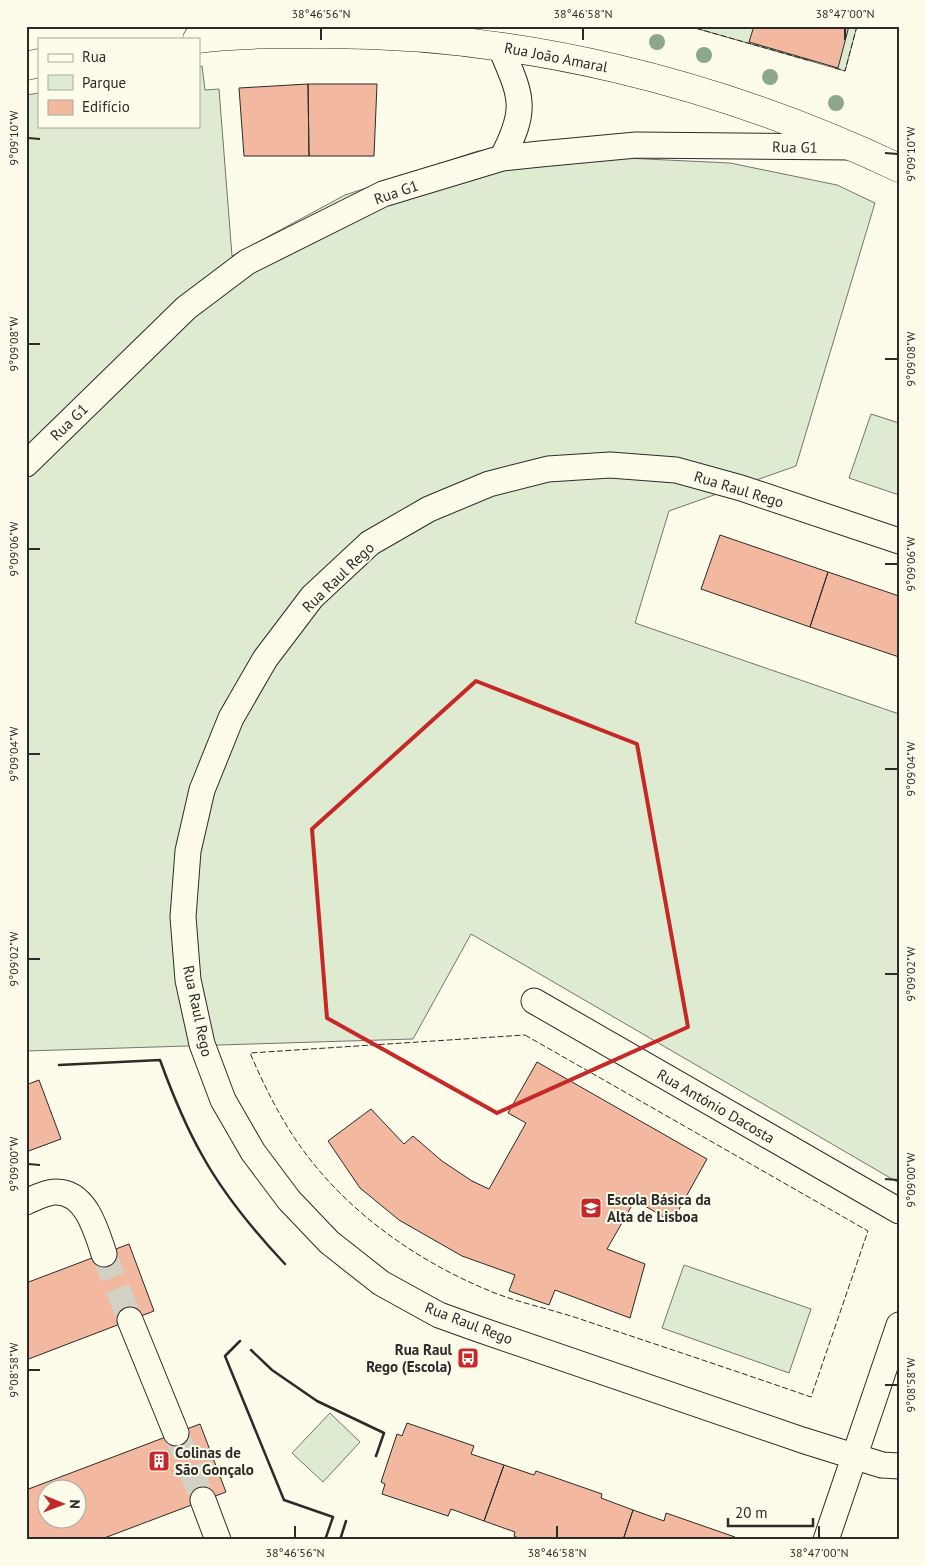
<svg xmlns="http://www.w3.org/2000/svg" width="925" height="1566" viewBox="0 0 925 1566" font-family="'PT Sans',sans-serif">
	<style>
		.green { fill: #deebd1; stroke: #74746e }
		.building { fill: #f2b8a0; stroke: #2b2b2b; fill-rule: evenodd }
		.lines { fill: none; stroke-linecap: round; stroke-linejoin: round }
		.minor-tunnel { stroke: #d3d1c4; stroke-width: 25; stroke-dasharray: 25 12; stroke-linecap: butt }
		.minor-casing { stroke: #2b2b2b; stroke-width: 27 }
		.tertiary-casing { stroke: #2b2b2b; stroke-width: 29 }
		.minor { stroke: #fdfbea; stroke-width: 25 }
		.tertiary { stroke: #fdfbea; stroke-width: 28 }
		.fence { stroke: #2b2b2b; stroke-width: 1; stroke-dasharray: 6 2.5; stroke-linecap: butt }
		.wall { stroke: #2b2b2b; stroke-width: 2.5 }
		.tree { fill: #8ea78a }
		.marked { fill: none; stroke: #c62828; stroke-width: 4; stroke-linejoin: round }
		.ticks { fill: none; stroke: #2b2b2b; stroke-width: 2 }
		.labels { text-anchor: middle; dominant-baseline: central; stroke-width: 4; stroke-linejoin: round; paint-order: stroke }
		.street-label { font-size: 15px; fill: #2b2b2b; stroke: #fdfbea }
		.poi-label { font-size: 15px; font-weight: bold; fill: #2b2b2b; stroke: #fdfbea; text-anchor: start }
		.neatline { fill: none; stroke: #2b2b2b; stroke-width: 2 }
		.ticks-label { font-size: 12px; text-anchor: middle; fill: #2b2b2b }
	</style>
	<rect width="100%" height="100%" fill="#fdfbea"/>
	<path class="green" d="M688,26H857L845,71Z
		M202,66L205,90L219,89L232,256L345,195L478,151L730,163L837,185L875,203L796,466L669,511L635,623L899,714V1183L471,934L413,1039L26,1051V95L39,93V126H199V67Z
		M871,414L899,423V495L849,478Z
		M684,1265L811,1309L789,1373L662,1328Z
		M330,1413L360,1442L323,1482L292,1453Z"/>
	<path class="building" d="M754,26H849L838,68L749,42Z
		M308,84L309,156H244L239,88Z
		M308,84H377L374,156H309Z
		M720,535L828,572L810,627L701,589Z
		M828,572L899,596V657L810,627Z
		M537,1062L707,1159L672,1222L635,1200L607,1249L645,1264L630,1318L555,1290L549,1305L509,1291L515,1275L462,1256L399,1220L360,1188L328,1141L371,1109L404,1144L413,1136L442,1161L472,1181L489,1189L526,1123L508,1113Z
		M39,1080L61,1139L26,1152V1085Z
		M129,1244L154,1311L26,1360V1283Z
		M407,1423L474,1446L471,1454L504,1465L484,1521L451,1509L448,1516L382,1494L385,1484L381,1482L397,1434L402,1436Z
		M200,1424L226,1492L99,1540H26V1490ZM48,1488H78V1518H48Z
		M504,1465L534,1475L536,1471L602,1494L601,1498L633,1510L623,1540H523L514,1536L515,1532L484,1521Z
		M633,1510L664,1521L666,1513L735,1537L734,1540H623Z"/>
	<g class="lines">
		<path class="minor-tunnel" d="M104,1254L130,1320
			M176,1433L203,1500"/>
		<g class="minor-casing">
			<path id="minor" d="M500,46C521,96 529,107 502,158
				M26,464L186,308L247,262L383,194L502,158L540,154L636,145L850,147
				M899,541L741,488L676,470L610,465L548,469L489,484L429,509L370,543L312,597L265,659L231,718L202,790L188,851L183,917L188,980L202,1044L223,1100L253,1152L289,1200L329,1242L381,1283L439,1315L478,1329L802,1440L882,1465L899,1466
				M534,1001L899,1211
				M26,1202C35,1198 46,1192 55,1192C86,1191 96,1230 104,1254
				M130,1320L176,1433
				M203,1500L218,1540
				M826,1540L899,1325"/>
		</g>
		<g class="tertiary-casing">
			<path id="tertiary" d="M197,39C237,34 278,34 318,34C519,33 717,82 899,168
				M26,66L39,63"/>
		</g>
		<use href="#minor" class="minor"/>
		<use href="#tertiary" class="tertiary"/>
		<path class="fence" d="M688,26L811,61
			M835,68L845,71L857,26
			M525,1035L868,1231L811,1397C736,1371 661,1346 586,1321C558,1311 528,1305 500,1295C427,1267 357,1220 309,1158C284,1126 266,1090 250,1053Z"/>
		<path class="wall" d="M59,1065L160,1060C172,1093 185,1125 202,1155C224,1195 254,1231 285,1264
			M240,1341L225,1356L284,1500L333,1517L325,1540
			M251,1350L272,1370L317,1401L384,1433L376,1456
			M340,1540L346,1521"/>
	</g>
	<g class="tree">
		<circle cx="657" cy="42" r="8"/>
		<circle cx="704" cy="55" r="8"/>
		<circle cx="770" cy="77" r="8"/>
		<circle cx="836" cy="103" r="8"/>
	</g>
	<path class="marked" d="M476,681L637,744L688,1027L497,1113L327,1018L312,829Z"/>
	<path class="ticks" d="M321,40V28M583,40V28M845,40V28M28,138L40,139M885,153L898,154M28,344H40M885,359H898M28,549H40M885,564H898M28,754H40M885,769H898M28,959H40M885,974H898M28,1164L40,1165M885,1179L898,1180M28,1370H40M885,1385H898M295,1538V1526M557,1538V1526M819,1538V1526"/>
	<defs>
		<g id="school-square" transform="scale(1.125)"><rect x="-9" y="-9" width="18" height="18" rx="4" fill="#c62828" stroke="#fdfbea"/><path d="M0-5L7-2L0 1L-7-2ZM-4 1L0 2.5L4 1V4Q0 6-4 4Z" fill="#fff"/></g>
		<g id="bus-square" transform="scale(1.125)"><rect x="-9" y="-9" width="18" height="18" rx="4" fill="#c62828" stroke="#fdfbea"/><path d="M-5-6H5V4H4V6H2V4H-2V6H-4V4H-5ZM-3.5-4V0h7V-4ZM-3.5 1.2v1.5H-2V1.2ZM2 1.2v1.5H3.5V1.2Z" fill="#fff"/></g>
		<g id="building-square" transform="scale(1.125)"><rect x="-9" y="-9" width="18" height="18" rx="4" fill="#c62828" stroke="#fdfbea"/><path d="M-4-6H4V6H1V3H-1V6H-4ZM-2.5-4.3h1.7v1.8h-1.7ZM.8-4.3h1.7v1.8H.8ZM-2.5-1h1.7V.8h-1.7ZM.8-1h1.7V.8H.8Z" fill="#fff"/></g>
	</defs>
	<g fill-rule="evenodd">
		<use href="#school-square" x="591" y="1208"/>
		<use href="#bus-square" x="468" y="1358"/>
		<use href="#building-square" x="159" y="1461"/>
	</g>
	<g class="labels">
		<g class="street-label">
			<text transform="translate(556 57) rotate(11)">Rua João Amaral</text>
			<text transform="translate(795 147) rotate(1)">Rua G1</text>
			<text transform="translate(396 192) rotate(-19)">Rua G1</text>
			<text transform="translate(69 422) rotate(-44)">Rua G1</text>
			<text transform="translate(739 489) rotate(17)">Rua Raul Rego</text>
			<text transform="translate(338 577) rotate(-44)">Rua Raul Rego</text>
			<text transform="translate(198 1011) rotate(78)">Rua Raul Rego</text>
			<text transform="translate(716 1106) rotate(30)">Rua António Dacosta</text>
			<text transform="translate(469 1323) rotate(21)">Rua Raul Rego</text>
		</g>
		<g class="poi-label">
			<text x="607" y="1199">Escola Básica da<tspan x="607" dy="17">Alta de Lisboa</tspan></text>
			<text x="452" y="1349" text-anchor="end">Rua Raul<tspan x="452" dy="17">Rego (Escola)</tspan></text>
			<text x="175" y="1452">Colinas de<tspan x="175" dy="17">São Gonçalo</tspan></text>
		</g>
	</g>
	<rect width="925" height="1566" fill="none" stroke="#fdfbea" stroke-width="55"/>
	<rect x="38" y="38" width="162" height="90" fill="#fdfbea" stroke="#a9a89e"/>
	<rect x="48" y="54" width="25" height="8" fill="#fdfbea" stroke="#a9a89e"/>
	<text x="82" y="62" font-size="15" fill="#2b2b2b">Rua</text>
	<rect x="48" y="75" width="25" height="15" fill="#deebd1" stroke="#a9a89e"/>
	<text x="82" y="88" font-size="15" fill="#2b2b2b">Parque</text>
	<rect x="48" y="100" width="25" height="15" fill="#f2b8a0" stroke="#a9a89e"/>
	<text x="82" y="112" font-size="15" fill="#2b2b2b">Edifício</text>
	<g transform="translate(62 1504) rotate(91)"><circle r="24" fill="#fdfbea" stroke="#a9a89e"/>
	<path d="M0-4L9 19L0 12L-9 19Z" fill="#c62828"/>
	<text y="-8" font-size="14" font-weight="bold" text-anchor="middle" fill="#2b2b2b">N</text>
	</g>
	<path d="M728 1518v8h85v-8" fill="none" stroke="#2b2b2b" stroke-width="2.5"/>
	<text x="735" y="1518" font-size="15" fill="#2b2b2b" stroke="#fdfbea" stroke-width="4" paint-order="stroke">20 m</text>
	<rect x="28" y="28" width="870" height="1510" class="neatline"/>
	<g class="ticks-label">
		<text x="321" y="18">38°46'56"N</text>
		<text x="583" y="18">38°46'58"N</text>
		<text x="845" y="18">38°47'00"N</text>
		<text transform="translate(14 138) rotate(-90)" y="4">9°09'10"W</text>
		<text transform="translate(911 154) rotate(-90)" y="4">9°09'10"W</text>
		<text transform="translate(14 344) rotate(-90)" y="4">9°09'08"W</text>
		<text transform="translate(911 359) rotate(-90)" y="4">9°09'08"W</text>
		<text transform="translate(14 549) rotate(-90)" y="4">9°09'06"W</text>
		<text transform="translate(911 564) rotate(-90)" y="4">9°09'06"W</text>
		<text transform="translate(14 754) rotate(-90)" y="4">9°09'04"W</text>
		<text transform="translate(911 769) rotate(-90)" y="4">9°09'04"W</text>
		<text transform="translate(14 959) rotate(-90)" y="4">9°09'02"W</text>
		<text transform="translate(911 974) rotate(-90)" y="4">9°09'02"W</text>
		<text transform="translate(14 1164) rotate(-90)" y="4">9°09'00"W</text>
		<text transform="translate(911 1180) rotate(-90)" y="4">9°09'00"W</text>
		<text transform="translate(14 1370) rotate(-90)" y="4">9°08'58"W</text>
		<text transform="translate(911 1385) rotate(-90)" y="4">9°08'58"W</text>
		<text x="295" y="1557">38°46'56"N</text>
		<text x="557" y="1557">38°46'58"N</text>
		<text x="819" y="1557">38°47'00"N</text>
	</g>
</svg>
